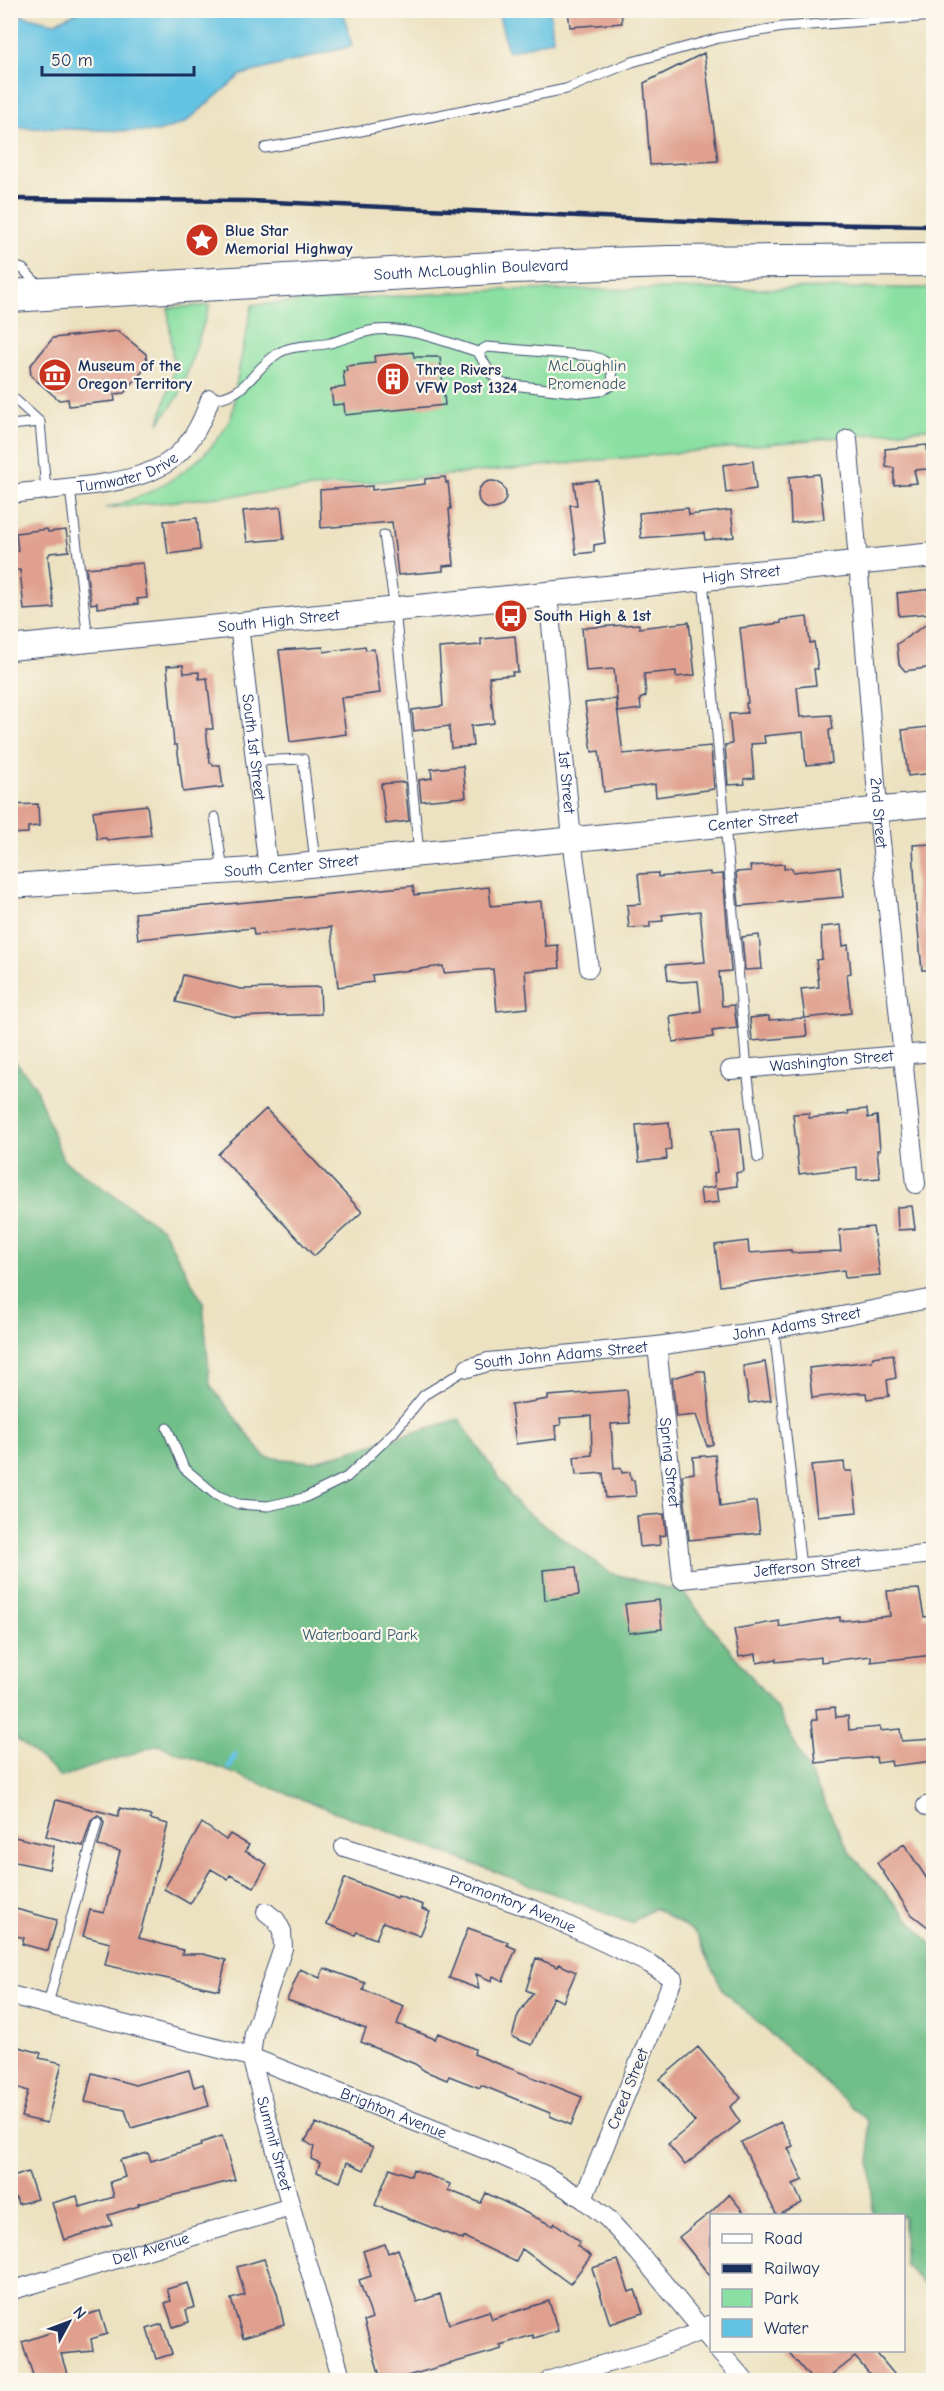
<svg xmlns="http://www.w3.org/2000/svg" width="944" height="2391" viewBox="0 0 944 2391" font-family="'Comic Neue',sans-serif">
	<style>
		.green { fill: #8ae0a2; stroke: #528880; stroke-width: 1.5 }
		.forest { fill: #6fbe88; stroke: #457673; stroke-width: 1.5 }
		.water { fill: #64c3e2; stroke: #4079a0; stroke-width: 1.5 }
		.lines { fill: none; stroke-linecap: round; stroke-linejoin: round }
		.stream { stroke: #64c3e2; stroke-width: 6 }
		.building { fill: #e0a08f }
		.lane-casing { stroke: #3a4a6d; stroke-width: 11 }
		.street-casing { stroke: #3a4a6d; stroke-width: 20 }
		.secondary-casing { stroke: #3a4a6d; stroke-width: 26 }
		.highway-casing { stroke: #3a4a6d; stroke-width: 34 }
		.lane { stroke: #fff; stroke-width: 9 }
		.street { stroke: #fff; stroke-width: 18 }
		.secondary { stroke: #fff; stroke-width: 24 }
		.highway { stroke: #fff; stroke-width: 32 }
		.rail { stroke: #1b2f5e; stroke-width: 4.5 }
		.labels { text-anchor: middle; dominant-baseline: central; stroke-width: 4.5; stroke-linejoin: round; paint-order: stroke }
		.poi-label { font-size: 16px; font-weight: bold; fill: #1b2f5e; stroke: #fbf7ec; text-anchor: start }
		.street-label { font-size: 16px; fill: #1b2f5e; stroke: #fbf7ec }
		.park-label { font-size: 16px; fill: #375b6f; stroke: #fbf7ec }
	</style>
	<rect width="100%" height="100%" fill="#fbf7ec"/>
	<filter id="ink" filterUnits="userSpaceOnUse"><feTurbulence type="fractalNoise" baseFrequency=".0167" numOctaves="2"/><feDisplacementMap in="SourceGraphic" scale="12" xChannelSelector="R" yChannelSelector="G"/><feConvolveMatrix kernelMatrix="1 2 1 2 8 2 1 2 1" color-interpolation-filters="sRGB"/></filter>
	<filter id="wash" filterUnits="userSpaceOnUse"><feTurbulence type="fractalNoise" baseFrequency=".008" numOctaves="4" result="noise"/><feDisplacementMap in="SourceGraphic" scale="24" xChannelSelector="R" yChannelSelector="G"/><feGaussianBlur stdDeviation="1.35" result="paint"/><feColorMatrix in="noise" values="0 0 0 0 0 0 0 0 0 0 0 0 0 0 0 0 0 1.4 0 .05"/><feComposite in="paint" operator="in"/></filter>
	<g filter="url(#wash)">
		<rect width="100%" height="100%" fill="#ece2c1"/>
		<path class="green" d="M933,288V428L105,508C151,497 211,462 231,417C235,408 234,396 236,386C240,359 247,332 252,305L500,290Z
			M210,305L180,394L159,423L174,371L168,308Z"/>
		<path class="forest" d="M10,1055L34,1084L63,1160L163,1230L203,1303L210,1385L265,1457L312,1462L459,1419L518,1506L610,1573L683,1592L776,1707L850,1853L933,1946V2294L904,2263V2216L873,2215L868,2121L724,1992L696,1933L654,1908L631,1923L158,1745L61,1777L11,1734Z"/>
		<path class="water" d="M80,11H343L352,46L241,75L186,122L158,132L11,127V13L54,23Z
			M498,11H550L553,39L508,52Z"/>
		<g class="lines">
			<path class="stream" d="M229,1767L235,1755"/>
		</g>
		<g id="blocks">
			<path class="building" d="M568,10H621L622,23L570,27Z
				M704,53L718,161L650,165L644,83Z
				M118,331L146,354L147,366L124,393L114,394L115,401L69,406L68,399L59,400L31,376L30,366L53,338Z
				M413,352L414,357H440L445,405L345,415L344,404L333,405L331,389L345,387L343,371H347L346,366L375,363L374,356Z
				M927,445L928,469L914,470L917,483L894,485V468L886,467L885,449Z
				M753,461L756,489L726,493L723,465Z
				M819,474L824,519L791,523L789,477Z
				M445,477L446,483L448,482L451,509H449L454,565L443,566V571L398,575L392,522L321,528L320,490L372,486V490L425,484V479Z
				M598,480L605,543L594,545V552L576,554L570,505H577L574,483Z
				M478 495a14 14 0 1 1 28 0a14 14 0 1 1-28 0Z
				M281,507L284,539L247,542L243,511Z
				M688,508L689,515L731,510L734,537L705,540L704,533L641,538L639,513Z
				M197,518L200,550L168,554L164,521Z
				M47,529L48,532L66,530L69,551L50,553L48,557L54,608L24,610L20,570L10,571V551H18L16,533Z
				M143,563L147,598L137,599L138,604L97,608V603L91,604L86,568Z
				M933,589V613L899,616L897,593Z
				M807,617L810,643L814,642L818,669H814L816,685L797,687L800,717L831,715L833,729L829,730L832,763L806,765L803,732L764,736L765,743L751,744L754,778L744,779L745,784L728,785L725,745L732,744L729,714L747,713L746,703H748L740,628L781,623V620Z
				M933,620V667L905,671L899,664L897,644Z
				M689,622L695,675L676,677V671L644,674L646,696L640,699L641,709L618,712L614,669L586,671L582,628L639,624V628Z
				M515,636L518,672H512L513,675L489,677L494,723L471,726L473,746L451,748L449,726L414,731L412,710L443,706L439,648L481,645V639Z
				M365,646L366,650L374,649L380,693L341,698L346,734L290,742L279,650L323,647L324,652Z
				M183,665L184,673L199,672V679L207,678L213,729H206L210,763H212L213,765H220L223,787L183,792L177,745H174L167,666Z
				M616,699L623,754L711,746L714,789L656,797L655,784L604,792L599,751L592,752L585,703Z
				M928,727L933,773L908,776L902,730Z
				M463,766L466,797L421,801L419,780L432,778L431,769Z
				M405,782L409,821L386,824L381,784Z
				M38,804L39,826L28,827V833L10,834V805Z
				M147,805L151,835L107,840L106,838L97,839L93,811Z
				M933,844V970H922L916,909L913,845Z
				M784,864V869L792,868L793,872L840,867L843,897L739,906L736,872L751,871L750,866Z
				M710,872V875L723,874L731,971L719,972L722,1006L734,1005L737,1028L712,1031L713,1037L673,1042L670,1016L701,1011L698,981L681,982L668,980L666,965L705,962L700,911L662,915L663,921L650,922V927L629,928L627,905L641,904L638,874L658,873V877Z
				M413,886L414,895L489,887L491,906L541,901L545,946L558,945L560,968L525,971L528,1008L497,1011L493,969L444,973L443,966L372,975L373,982L338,987L331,927L254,935L253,928L138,939L135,913Z
				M841,925L843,946L848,945L851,973L847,974L851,1013L805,1018L801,989L819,987L816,960L822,959L821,927Z
				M759,935L762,969L745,970L742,937Z
				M183,975L241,989L320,987L321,1014L236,1017L176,1002Z
				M769,1016V1020L805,1018L807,1036L752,1041L750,1018Z
				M266,1109L362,1212L314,1256L218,1154Z
				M867,1109L868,1118L877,1116L880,1150H877L880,1178L857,1180V1167L799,1174L793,1114L809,1113V1118L849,1114L848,1111Z
				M669,1122L671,1149L666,1150L667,1159L639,1162L636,1125Z
				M740,1128L744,1171L736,1173L737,1186L717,1189L719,1202L702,1204L700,1189L715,1187L714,1173L717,1172L712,1130Z
				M912,1206L915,1229L898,1230L897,1207Z
				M873,1227L880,1275L845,1278L844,1270L720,1286L715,1245L748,1241L749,1253L791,1250V1253L841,1251L839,1230Z
				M893,1354L896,1378L887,1380L889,1396L867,1399L866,1393H856L812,1398L809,1368L872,1361L873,1357Z
				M765,1362L771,1400L749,1403L743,1366Z
				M698,1371H705L709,1406L713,1444L707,1446L696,1415L676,1417L672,1378Z
				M627,1390L630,1423L611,1424L614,1469L621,1468L622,1473L630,1472L631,1480H634L636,1496L606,1498L603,1473L576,1475L574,1457L592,1455L591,1416L560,1418L561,1425L555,1426L556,1439L516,1444L511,1405L548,1399V1396Z
				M715,1455L720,1507L756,1501L760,1533L689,1540L682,1475L694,1473L693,1457Z
				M844,1462L845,1471H852L857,1512L817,1516L811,1465Z
				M664,1514L666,1535L659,1536L660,1545L640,1547L637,1516Z
				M576,1567L579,1595L545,1600L543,1570Z
				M919,1589L924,1617L933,1616V1655L871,1662V1656L821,1662V1657L776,1662V1659L757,1663L756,1654L739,1657L734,1629L779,1621L780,1627L840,1617V1621L890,1616L887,1591Z
				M659,1600L662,1629L629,1633L625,1604Z
				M835,1707L836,1717L848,1716L849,1730L880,1727V1731L900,1729L902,1741L933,1739V1761L892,1766L891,1761L877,1763L876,1757L816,1763L812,1720H817L816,1709Z
				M56,1800L118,1816L120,1808L151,1816L150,1819L168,1824L139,1938L183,1950L182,1954H203L226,1960L219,1990L105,1965L110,1943L83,1936L90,1910L104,1913L120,1851L98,1846L104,1823L102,1818L98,1815L91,1820L83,1846L46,1836Z
				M202,1823L226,1840L230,1834L249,1845L245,1851L267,1864L254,1887L230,1875L228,1879L211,1869L190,1904L164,1889Z
				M10,1836L54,1846L49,1869L10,1861Z
				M904,1844L933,1888V1931L910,1913L877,1863Z
				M345,1878L397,1898L398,1896L423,1905L422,1909L430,1912L420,1936L383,1922L376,1939L357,1932L355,1935L327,1924Z
				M16,1909L57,1920L48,1951L22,1944L24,1938L10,1934Z
				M468,1928L508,1942L507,1945L516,1949L503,1981L493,1976L492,1981L476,1974L479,1989L449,1978Z
				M536,1958L558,1967L559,1964L576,1972L563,2002L553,1997L532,2045L512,2037L518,2015L533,1993L526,1990Z
				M324,1968L365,1983L363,1990L404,2006L397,2024L435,2039L438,2033L475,2049L474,2054L582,2097L571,2125L550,2116V2113L481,2085L480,2088L449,2076L447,2080L425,2071L415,2064L361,2042L366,2029L287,2000L300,1969L320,1978Z
				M19,2047L41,2053L39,2058L62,2063L47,2123L21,2117L28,2091L10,2085Z
				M698,2047L741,2098L730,2107L740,2122L685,2165L668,2144L695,2122L660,2079Z
				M189,2070L194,2087L203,2084L209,2106L131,2128L125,2110L85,2102L92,2073L135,2085Z
				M781,2122L793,2146L788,2148L803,2180L793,2184L802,2203L777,2216L741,2142Z
				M316,2123L373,2147L364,2170L347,2162L340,2182L317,2172L320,2163L311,2159L314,2147L305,2141Z
				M222,2136L235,2180L138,2204L139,2206L108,2215L112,2225L64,2240L52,2203L77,2196L80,2207L114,2197L110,2182L125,2177L120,2160L148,2153L151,2161L201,2146L200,2143Z
				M390,2168L411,2176L413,2169L450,2184L448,2190L481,2203L486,2193L553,2226L555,2223L580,2242L577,2246L591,2256L570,2284L522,2249L516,2262L464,2237L463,2240L375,2205Z
				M28,2172L37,2199L18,2204L16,2198L10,2200V2178Z
				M729,2194L747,2216H711V2277L679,2237L711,2212Z
				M385,2244L388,2253L398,2249L417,2302L440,2294L449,2324L489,2311L492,2319L549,2301L558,2331L534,2338L533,2335L500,2345L502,2349L393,2380H381L364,2321L372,2318L359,2280L371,2276L363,2251Z
				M264,2259L277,2293L284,2325L243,2338L231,2299L245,2295L237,2267Z
				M618,2260L629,2292L635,2290L643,2313L610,2324L592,2268Z
				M188,2283L195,2307L186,2310L189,2322L173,2327L165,2303L171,2301L167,2289Z
				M100,2311L107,2334L91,2339L93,2351L61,2354L69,2380H38L37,2377L34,2378L22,2342L62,2329L61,2324L68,2320Z
				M162,2324L172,2354L156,2359L147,2329Z
				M787,2350H874L899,2380H875L855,2357L826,2380H812Z"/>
		</g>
	</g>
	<g filter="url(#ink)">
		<use href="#blocks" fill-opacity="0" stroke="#3a4a6d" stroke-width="1.5"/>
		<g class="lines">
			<g class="lane-casing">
				<path id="lane" d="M265,148L346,134L566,89L632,62L719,38L783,27L934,16
					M10,265L23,269L39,286
					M10,395L40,422L46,490
					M210,399C247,397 250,372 277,354C292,344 313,347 330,343C345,339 360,332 375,330C409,326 446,342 478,352L490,373L503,384L583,393L600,391L611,386C616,368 608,360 591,356L487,347L478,352
					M10,425L40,422
					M70,488L88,640
					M384,535L395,609L419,854
					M703,579L747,1069L758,1158
					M255,761L303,759L315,862
					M215,817L223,871
					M774,1329L801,1567
					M167,1428L184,1468L216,1495L238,1504L268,1506L304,1498L347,1477L394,1432L424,1395L468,1368
					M48,2004L97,1822"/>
			</g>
			<g class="street-casing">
				<g id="street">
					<path id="s1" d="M848,439L880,832L916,1184"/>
					<path id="s2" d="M10,494C38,491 66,488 93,485C156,476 189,463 210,399"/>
					<path id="s3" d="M548,594L572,839L589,968"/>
					<path id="s4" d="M239,625L268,869"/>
					<path id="s5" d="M730,1070L934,1052"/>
					<path id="s6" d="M657,1346L682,1579L934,1554"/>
					<path id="s7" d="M468,1368L488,1362L657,1346L774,1329L934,1298"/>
					<path d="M926,1806L934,1805"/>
					<path id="s8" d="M344,1847L456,1882L535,1910L650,1964L673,1979L583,2199"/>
					<path id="s9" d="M266,1912L276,1920L282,1931L283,1948L254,2033L251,2057L291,2207L342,2380"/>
					<path id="s10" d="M10,1995L251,2057L504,2157L545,2175L583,2199L607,2218L638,2252L712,2342"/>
					<path id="s11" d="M10,2291L291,2207"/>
					<path d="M718,2350L744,2380"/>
					<path d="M550,2380L649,2351L702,2331L709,2325"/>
				</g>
			</g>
			<g class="secondary-casing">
				<g id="secondary">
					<path id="s12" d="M10,648L934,555"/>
					<path id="s13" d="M10,886L268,869L934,804"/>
				</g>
			</g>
			<g class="highway-casing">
				<g id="highway">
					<path id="s14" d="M10,296L512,267L669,262L934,260"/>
				</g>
			</g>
			<use href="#lane" class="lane"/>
			<use href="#street" class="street"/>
			<use href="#secondary" class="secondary"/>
			<use href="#highway" class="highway"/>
			<path class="rail" d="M10,199L250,201L735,223L934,226"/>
		</g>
	</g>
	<defs>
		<g id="sight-disc" transform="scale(1.725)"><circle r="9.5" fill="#c8321e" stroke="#fbf7ec"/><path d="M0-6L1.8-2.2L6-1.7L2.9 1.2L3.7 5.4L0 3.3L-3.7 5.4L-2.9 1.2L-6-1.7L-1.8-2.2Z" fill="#fff"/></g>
		<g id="museum-disc" transform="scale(1.725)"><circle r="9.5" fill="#c8321e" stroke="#fbf7ec"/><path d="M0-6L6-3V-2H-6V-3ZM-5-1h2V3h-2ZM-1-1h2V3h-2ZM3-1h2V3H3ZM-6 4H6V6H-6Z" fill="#fff"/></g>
		<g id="building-disc" transform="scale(1.725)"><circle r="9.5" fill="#c8321e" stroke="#fbf7ec"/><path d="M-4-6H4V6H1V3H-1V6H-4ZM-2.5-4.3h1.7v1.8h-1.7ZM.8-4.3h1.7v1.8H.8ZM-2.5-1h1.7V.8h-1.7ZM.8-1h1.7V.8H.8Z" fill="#fff"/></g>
		<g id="bus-disc" transform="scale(1.725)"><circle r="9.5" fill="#c8321e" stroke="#fbf7ec"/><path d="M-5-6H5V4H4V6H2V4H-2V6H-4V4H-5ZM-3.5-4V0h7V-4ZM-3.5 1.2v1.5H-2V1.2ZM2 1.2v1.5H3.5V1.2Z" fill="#fff"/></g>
	</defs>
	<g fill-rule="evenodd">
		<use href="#sight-disc" x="202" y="240"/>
		<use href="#museum-disc" x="55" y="375"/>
		<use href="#building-disc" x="393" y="379"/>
		<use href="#bus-disc" x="511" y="616"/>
	</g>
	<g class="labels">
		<g class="poi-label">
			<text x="225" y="231">Blue Star<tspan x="225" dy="18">Memorial Highway</tspan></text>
			<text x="78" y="366">Museum of the<tspan x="78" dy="18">Oregon Territory</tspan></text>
			<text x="416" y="370">Three Rivers<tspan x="416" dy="18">VFW Post 1324</tspan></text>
			<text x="534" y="616">South High &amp; 1st</text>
		</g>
		<g class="street-label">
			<text stroke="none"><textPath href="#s14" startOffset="462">South McLoughlin Boulevard</textPath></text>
			<text stroke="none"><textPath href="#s2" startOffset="120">Tumwater Drive</textPath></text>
			<text stroke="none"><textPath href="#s12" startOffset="735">High Street</textPath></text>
			<text stroke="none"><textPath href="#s12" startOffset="270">South High Street</textPath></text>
			<text stroke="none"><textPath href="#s4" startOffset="123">South 1st Street</textPath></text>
			<text stroke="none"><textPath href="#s3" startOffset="189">1st Street</textPath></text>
			<text stroke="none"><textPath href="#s1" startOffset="375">2nd Street</textPath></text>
			<text stroke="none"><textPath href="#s13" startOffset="746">Center Street</textPath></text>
			<text stroke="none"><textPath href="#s13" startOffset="282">South Center Street</textPath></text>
			<text stroke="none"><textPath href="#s5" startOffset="102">Washington Street</textPath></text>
			<text stroke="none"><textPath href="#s7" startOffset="332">John Adams Street</textPath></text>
			<text stroke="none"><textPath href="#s7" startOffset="94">South John Adams Street</textPath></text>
			<text stroke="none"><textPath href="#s6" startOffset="117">Spring Street</textPath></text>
			<text stroke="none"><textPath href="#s6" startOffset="360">Jefferson Street</textPath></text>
			<text stroke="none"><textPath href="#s8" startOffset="178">Promontory Avenue</textPath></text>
			<text transform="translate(628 2089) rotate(-68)">Creed Street</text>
			<text stroke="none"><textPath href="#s10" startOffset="402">Brighton Avenue</textPath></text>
			<text stroke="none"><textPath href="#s9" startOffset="246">Summit Street</textPath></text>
			<text stroke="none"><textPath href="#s11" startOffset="147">Dell Avenue</textPath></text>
		</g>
		<g class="park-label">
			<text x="587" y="366">McLoughlin<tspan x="587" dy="18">Promenade</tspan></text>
			<text x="360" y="1635">Waterboard Park</text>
		</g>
	</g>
	<rect width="944" height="2391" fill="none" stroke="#fbf7ec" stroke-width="36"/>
	<rect x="710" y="2214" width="195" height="138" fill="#fbf7ec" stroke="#a1a7b3" stroke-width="1.5"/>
	<rect x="722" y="2234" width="30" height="9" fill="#ffffff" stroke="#a1a7b3" stroke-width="1.5"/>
	<text x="764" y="2244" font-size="18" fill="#1b2f5e">Road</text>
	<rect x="722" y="2264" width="30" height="9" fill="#1b2f5e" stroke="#a1a7b3" stroke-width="1.5"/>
	<text x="764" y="2274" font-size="18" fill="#1b2f5e">Railway</text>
	<rect x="722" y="2289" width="30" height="18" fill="#8ae0a2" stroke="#a1a7b3" stroke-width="1.5"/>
	<text x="764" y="2304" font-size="18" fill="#1b2f5e">Park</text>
	<rect x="722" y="2319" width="30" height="18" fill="#64c3e2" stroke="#a1a7b3" stroke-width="1.5"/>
	<text x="764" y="2334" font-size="18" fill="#1b2f5e">Water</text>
	<g transform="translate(69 2322) rotate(49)" stroke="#fbf7ec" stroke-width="4.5" paint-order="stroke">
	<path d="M0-4.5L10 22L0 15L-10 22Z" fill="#1b2f5e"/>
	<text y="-9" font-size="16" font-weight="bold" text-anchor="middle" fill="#1b2f5e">N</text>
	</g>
	<path d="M42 66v9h152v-9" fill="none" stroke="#1b2f5e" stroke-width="3"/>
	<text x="51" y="66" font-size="18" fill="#1b2f5e" stroke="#fbf7ec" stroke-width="4.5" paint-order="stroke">50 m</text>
</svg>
